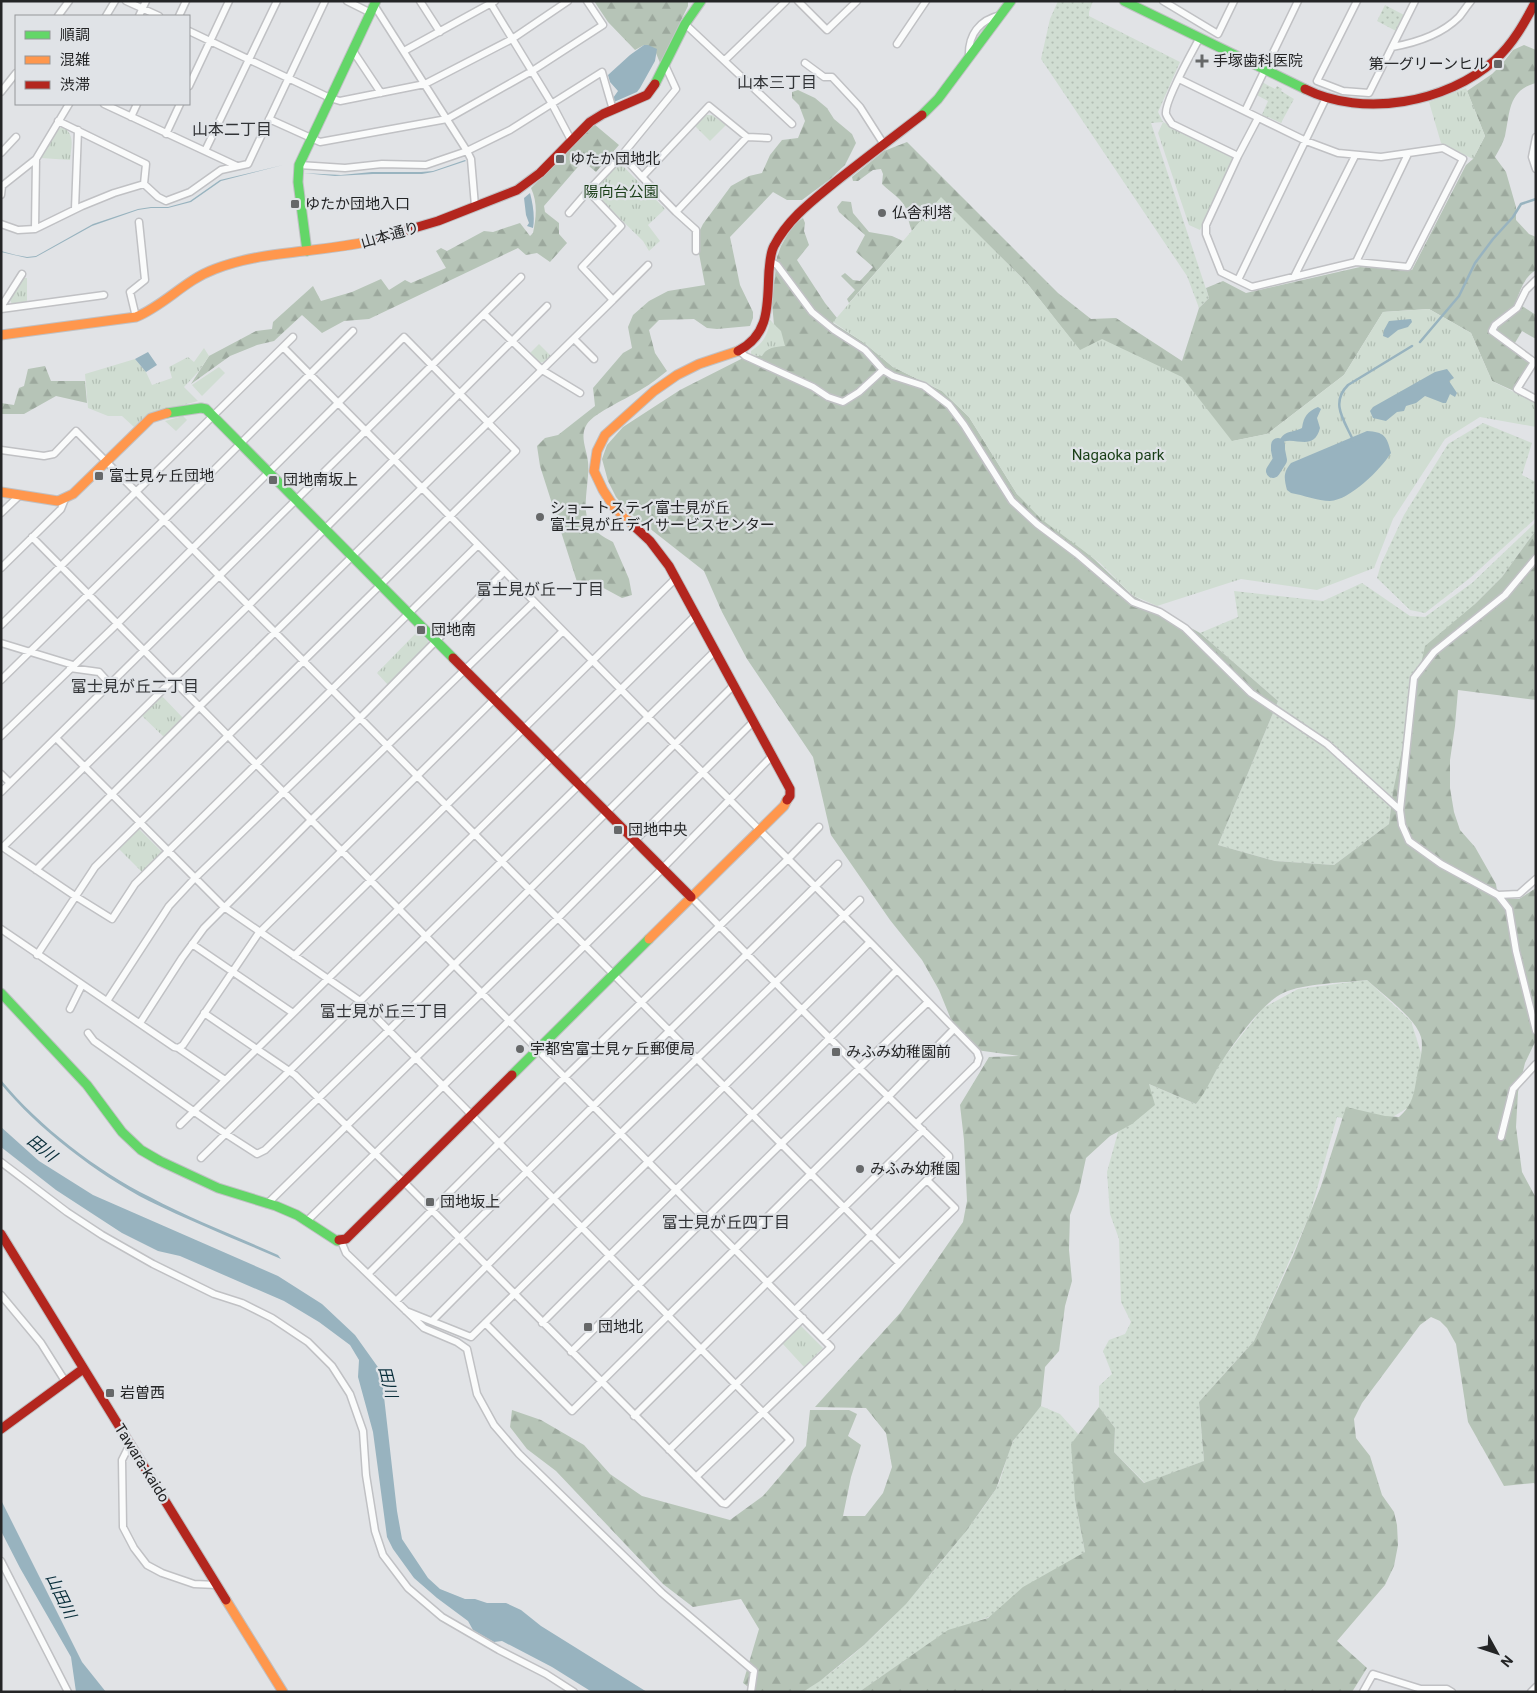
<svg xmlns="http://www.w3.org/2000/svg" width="1537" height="1693" viewBox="0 0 1537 1693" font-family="Roboto,'Noto Sans JP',sans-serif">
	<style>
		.grass { fill: url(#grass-dots) }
		.forest { fill: url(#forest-firs) }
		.park { fill: url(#park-tufts) }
		.garden { fill: #d0ddd2 }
		.water { fill: #98b3bf }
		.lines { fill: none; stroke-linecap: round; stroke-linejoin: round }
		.stream { stroke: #98b3bf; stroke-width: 2.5 }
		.river { stroke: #98b3bf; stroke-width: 14 }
		.street-casing { stroke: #c0c1c4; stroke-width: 9 }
		.fast-casing { stroke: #c0c1c4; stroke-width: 11 }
		.slow-casing { stroke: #c0c1c4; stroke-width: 11 }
		.jam-casing { stroke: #c0c1c4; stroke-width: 11 }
		.street { stroke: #fafbfb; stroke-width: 6 }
		.fast { stroke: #63d668; stroke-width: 9 }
		.slow { stroke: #ff974d; stroke-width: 9 }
		.jam { stroke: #b3261e; stroke-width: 9 }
		.poi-dot { fill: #666869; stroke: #e0e3e7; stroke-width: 2 }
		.labels { text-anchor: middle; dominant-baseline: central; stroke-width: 4.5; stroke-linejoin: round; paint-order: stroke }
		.poi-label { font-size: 15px; fill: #242526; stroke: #e0e3e7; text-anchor: start }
		.park-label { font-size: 15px; fill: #193e17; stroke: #e0e3e7 }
		.street-label { font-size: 15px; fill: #242526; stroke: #e0e3e7 }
		.neighbourhood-label { font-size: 16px; fill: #323437; stroke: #e0e3e7 }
		.water-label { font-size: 16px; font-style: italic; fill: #0a2f3b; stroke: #e0e3e7 }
	</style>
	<defs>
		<pattern id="grass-dots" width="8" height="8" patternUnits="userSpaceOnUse" patternTransform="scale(1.25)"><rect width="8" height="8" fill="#d0ddd2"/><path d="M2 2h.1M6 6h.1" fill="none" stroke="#b2beb4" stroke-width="1.8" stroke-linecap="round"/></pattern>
		<pattern id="forest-firs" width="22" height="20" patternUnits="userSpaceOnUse" patternTransform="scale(1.25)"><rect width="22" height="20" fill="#b6c4b7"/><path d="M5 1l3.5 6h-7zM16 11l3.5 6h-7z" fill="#9ca89d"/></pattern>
		<pattern id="park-tufts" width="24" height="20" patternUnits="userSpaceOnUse" patternTransform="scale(1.25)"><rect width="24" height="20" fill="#d0ddd2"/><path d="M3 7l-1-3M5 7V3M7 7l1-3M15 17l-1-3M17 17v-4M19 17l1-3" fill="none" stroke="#b2beb4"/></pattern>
	</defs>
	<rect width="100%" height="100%" fill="#e1e3e6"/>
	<path class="grass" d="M1058,1H1093L1089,12V16L1180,62L1158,112L1163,122L1151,123L1209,298L1199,308L1187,276L1041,59L1050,19Z
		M1385,5L1404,15L1396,31L1377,21Z
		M1258,77L1262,80V82L1275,89L1277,86L1282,89L1281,91L1294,99L1281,123L1268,117L1266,120L1261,117L1268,101L1251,92Z
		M1483,423L1532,443L1522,475L1536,482V518L1470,578L1425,613L1410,610L1377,578L1381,564L1404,515L1448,444Z
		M1536,522V530L1502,577L1475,604L1393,791L1389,824L1334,865L1275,861L1218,845L1278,701L1200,633L1238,617L1234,591L1323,601L1362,583L1410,616L1425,617L1472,583Z
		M1367,980L1411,1021L1421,1053L1416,1103L1379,1125L1337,1117L1310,1214L1254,1341L1199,1402L1204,1461L1145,1483L1114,1452L1115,1428L1099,1407V1386L1112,1374L1103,1351L1109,1340L1125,1334L1131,1322L1121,1302L1119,1239L1110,1214L1107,1172L1118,1132L1149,1084L1196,1104L1222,1060L1263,1008L1298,989Z
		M1041,1406L1060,1414L1078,1434L1075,1500L1085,1552L991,1616L943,1634L859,1692H803C857,1658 902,1610 941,1562C960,1539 978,1516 994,1492C1004,1477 1005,1457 1013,1442C1019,1429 1032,1417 1041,1406Z"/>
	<path class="forest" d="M594,1H688V6L660,63L656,53L644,45L635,50L608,22Z
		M1524,45L1536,50V83C1508,90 1510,113 1505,136C1503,143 1499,150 1495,157L1506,172L1516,207V220L1529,234L1536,237V270C1525,276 1520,290 1516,302L1536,315V339L1522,331L1512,348L1529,363L1514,391L1492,381L1471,333L1429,309L1383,312L1344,375L1267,434L1228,442L1080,351L1026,282L941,198L912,231C909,224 908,218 907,211C903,199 890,192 882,184L883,174L881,169L873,170L858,181H853L852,177L884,151L907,142L1058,293L1091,319L1116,318L1182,361L1199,308L1209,298L1206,288L1223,281L1246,293L1360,267L1412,270L1466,165L1473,159L1485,136L1467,91L1492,74L1502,64L1513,50Z
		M798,90L815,98L827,108L834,119L852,134L856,143L845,165L829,180L802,200H787L773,192L730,237L740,285L753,312V318L750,326L717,329L707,328L694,319L659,320L649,330L655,353L667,371C659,377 651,384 642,389C629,398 595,412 587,424C579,436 587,450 588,462C590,478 582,506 588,520C593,531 603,537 613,542L629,579L632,595L622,598L598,585H578L540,466L537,446L545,438L558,435L595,406L593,388L623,353L632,348L628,327L633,315L649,301L668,291L705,285L696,238L703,224L731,186L749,176L762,173L770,155L782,140L798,138L805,121L799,105L792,98V92Z
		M594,124L619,145L596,172L583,161L544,206L545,212L559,223V234L567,243L550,262L537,253L526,255L518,248L369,319L344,321L322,333L302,315L274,341L257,345L230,356L191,384L209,356L256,331L272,329L273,322L313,286L321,301L352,292L381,279L389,290L405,280L411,283L446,268L436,251L441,248L447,251L484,231L493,232L520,223L530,236L533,233C536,218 538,203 531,188Z
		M842,201L851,202L853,213L869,232L892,236L903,241L849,303L847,299L855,290L841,276L845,273L853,280L860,281L873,267L856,252L865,235L839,212L837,207Z
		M803,218L805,223L804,231L809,245L797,260L825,303L837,318L833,323L863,342L893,367L942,391L969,417L1017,494L1093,558L1132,595L1200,633L1278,701L1218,845L1275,861L1334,865L1389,824L1393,791L1425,646L1475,604L1502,577L1536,530V700L1458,690L1455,726L1450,760V788L1454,812L1460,830L1475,847L1496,884L1498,898L1519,899L1536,888V1040L1525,1063L1518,1092L1516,1127L1522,1172L1536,1198V1485L1534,1483L1504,1486L1468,1422L1456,1344L1447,1328L1440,1321L1431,1317L1420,1325L1362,1403L1354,1419L1356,1438L1370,1456L1382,1495L1394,1512L1397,1525L1398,1545L1394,1566L1385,1585L1337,1641L1367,1668L1352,1692H859L948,1630L988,1618L1023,1587L1085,1552L1075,1500L1071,1444L1099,1407L1115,1428L1114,1452L1144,1483L1204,1461L1199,1402L1254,1341L1293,1256L1321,1186L1346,1107L1385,1116L1399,1117C1413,1105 1414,1093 1417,1076C1419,1064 1424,1048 1421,1037C1415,1017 1382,994 1367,980C1344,983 1304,983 1283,993C1262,1003 1237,1039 1224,1058C1213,1073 1208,1090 1196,1104L1149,1084L1155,1105L1132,1124L1110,1136L1086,1158L1079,1191L1070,1215L1069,1250L1072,1281L1065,1306L1059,1351L1045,1367L1041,1406L1013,1441L996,1489L967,1530L906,1604L864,1645L820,1681L803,1692H755L743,1683L759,1629L741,1599L693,1607L663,1584L556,1471L527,1449L510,1427L512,1410L541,1420L584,1445L610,1474L642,1496L730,1520L763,1496L806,1446L810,1410H849L857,1414L848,1436L861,1445L851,1477L843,1516H865L883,1493L892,1467L886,1433L866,1408L815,1407L901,1312L963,1222L967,1201L964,1140L960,1105L989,1057L1019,1056L976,1050L952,1022L939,990L922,960L890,920L831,835L813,757L747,659L722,612L704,571L630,513L616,497L608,481L602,459L607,445L623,427L680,390L749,355L761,356L765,351L770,348L774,325L772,303L777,257L781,246L789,232L795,224Z
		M45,366L51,381H85L87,403L56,396L24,414H1V403L14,405L19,388L24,386L28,369Z"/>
	<path class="park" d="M1466,88L1485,136L1473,159L1441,143L1429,102Z
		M706,115H712L726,125L710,141L695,126Z
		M1163,122L1236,158L1200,230L1189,225L1158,133Z
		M62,127C76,134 71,147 70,160L41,158L57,130Z
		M615,164H621L665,209L648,225L660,241L649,251L643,241L595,194V189Z
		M941,197L1026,282L1080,350L1102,339L1182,377L1232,441L1267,434L1344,375L1383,312L1429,309L1471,333L1492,381L1536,403V427L1480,417L1445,439L1393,519L1374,568L1317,590L1241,579L1157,606L1132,595L1100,563L1041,519L1017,494L969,417L942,391L893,367L863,342L833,322Z
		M23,278H27V303L12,304L10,300Z
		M770,320L781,331L785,346C775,347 767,347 762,356L751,355V351C764,343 768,334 770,320Z
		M539,344L551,356L544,362L539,363L529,354Z
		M204,348L209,356L199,371L184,387L198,401L147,415L134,427L122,416H108L88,408L85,374L135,359L146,372L152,385L172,378L169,367L188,357L194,362Z
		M418,631L428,641L429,644L388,685L377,673Z
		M161,695L183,718L164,737L141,715Z
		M139,829L162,852L142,872L119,849Z
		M800,1325L823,1348L804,1367L782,1343Z"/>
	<path class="garden" d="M219,367L225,373L202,396L192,385Z
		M183,416L187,420L176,431L165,421Z"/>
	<path class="water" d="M644,45H648L657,49L655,61L640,88L637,92L614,102L613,98L618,91L610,82L608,75L630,55Z
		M465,160L466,161L433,172L422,174H373L335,176L303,173L341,175L372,172H421L433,171Z
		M283,165L221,181L191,202L168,208H151L138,210L92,226L36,257L27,258L1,252V251L16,255L27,257L36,256L93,224L138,209L151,207H168L190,201L220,180Z
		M530,193C533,204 535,218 533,228L527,226L529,223L526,215L524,198Z
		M1411,319L1412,322L1408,327L1398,330L1388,338L1383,336L1384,330L1389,321Z
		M148,352L157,365L146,372L135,359Z
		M1447,369L1454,378L1449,381L1457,393L1455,397L1450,394L1446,403H1443L1425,396L1416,403L1406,406L1404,411L1397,412L1386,421L1373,418L1370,411L1373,407L1435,372Z
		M1318,407L1321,409L1317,418L1320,428C1313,455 1291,432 1278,445C1283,429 1290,434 1302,428C1304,416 1307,412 1318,407Z
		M1367,431C1384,432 1387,436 1391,453C1380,470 1350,500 1330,501C1318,501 1303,495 1291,493L1287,490C1284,478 1283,473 1291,463Z
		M1,1080C39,1126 97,1171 150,1197C191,1219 236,1236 278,1255L281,1259C237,1240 192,1222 149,1201C98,1175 37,1128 1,1084Z
		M1,1127L39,1161L93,1195L278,1276L322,1304L355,1335L380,1370L385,1380L383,1388L397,1511L402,1539L428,1578L440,1589L465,1599H475L487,1603H506L521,1610L541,1626L647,1692H592L552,1667L502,1641L494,1642L473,1630L468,1621L437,1598L414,1578L393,1549L387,1537L373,1432L358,1377L359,1360L350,1345L319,1322L284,1301L180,1256L158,1251L122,1233L56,1190L1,1147Z
		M1,1500L82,1662L106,1692H76L71,1657L20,1568L1,1531Z"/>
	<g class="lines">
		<path class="stream" d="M1420,342L1459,296L1475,263L1493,239L1513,217L1521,204L1536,199
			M1353,440C1344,420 1330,403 1348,385L1412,346"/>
		<path class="river" d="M1273,471L1280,460L1278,450V445"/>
		<g class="street-casing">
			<path id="street" d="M126,1L159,16
				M347,1L371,13
				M420,1L440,32
				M798,1L827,30L857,1
				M1163,1L1218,34L1234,1
				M1357,1L1317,81L1343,91L1369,93L1415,1
				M491,4L552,104L571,140
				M374,5L467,151L471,159L475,206
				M58,16L69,1
				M106,16L115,1
				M139,16L146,1
				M179,16L186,1
				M685,24L792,124
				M189,31L330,98L340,101L425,84L512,39L568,1
				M897,44L926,1
				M1392,47C1415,43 1442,34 1459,17C1463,12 1467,6 1471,1
				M353,51L381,93
				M404,51L495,1
				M969,57C968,35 979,20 1001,15
				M725,60L786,1
				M805,63L824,77H832L860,107L883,143
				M1179,79L1306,141L1338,153L1381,157L1443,148L1463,159L1408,267L1356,262L1252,287L1221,272L1206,234V225L1238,156L1172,124C1170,121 1167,117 1166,114C1164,102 1192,52 1199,39
				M189,86L229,1
				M1,92L16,73
				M104,104L237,166
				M1245,111L1298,1
				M131,117L137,104
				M269,119L320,142L447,119L532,71L603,25L587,1
				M58,121L146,164L144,184
				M166,134L180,104
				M747,137L676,212L642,177L709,106L747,137L768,138
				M1536,137L1532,157L1536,169
				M205,151L277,1
				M1,153L16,137
				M622,155L642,177
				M1238,156L1258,118
				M299,165L345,168L382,164L426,165L467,151L510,130L602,72L613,110
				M1,195L2,186L36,159L69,104
				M75,209L78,130
				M676,212L696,230V251
				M569,213L588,191
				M1,224L18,230L35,229L82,206L114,193L144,184L158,197L166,201L190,192L221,170L248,164L325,1
				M35,229L36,159
				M770,261L777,265L812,312L834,330L865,350L883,370L893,376L924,386L949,405L964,425L1012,501L1037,524L1077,554L1133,602L1160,612L1185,628L1251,693L1327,744L1400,810
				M1356,262L1408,154
				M1294,277L1355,156
				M1238,280L1326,98
				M1536,280L1526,290L1517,308L1495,325L1492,331L1534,362L1517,389L1536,399
				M613,300L648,265
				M1,307L22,274
				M1,309L104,295
				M484,314L542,370L580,393
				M136,317L130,292L145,280L139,222
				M574,339L594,359
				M283,347L870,942L471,1337L406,1311
				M740,351L745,356L813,387L828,397L843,402L859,392L883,370
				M1,450L44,456L54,454L76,431L899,1263
				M1,513L20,495
				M32,537L823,1339L955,1208L928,1181
				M1536,558L1505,595L1434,652L1414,678L1400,810L1402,825L1409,841L1441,864L1498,895L1509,909L1516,951L1536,1031
				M1,568L61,509L65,499
				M1,625L293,337
				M1,643L73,665
				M70,668L99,672L110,684
				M1,680L164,520L353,331
				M1,736L118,623L404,337L516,451L95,867L37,955
				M56,738L224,907L360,1001L790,1440L726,1504L722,1503L403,1181L295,1075L204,1013
				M1,774L10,783
				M1,792L521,277
				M1,846L75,896L112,919L135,884L478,545
				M3,847L249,605L547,306
				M36,870L200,706L613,300L582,267L621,226L588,191L622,155L676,89L665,65
				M1498,895L1519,894L1536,879
				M691,897L859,1068L949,1156V1158L795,1310
				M1,929L174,1047L178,1048L183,1045L258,934L563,631
				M870,942L977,1052L979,1058L977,1064L916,1124
				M192,944L293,1013
				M294,956L676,578
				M107,1001L169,906L195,878L360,718L504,572
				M70,1009L82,985
				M140,1023L182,958L204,928L311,820L534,602
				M88,1033L94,1041L226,1134L257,1154L265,1150L389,1030L734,685
				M178,1048L225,1080
				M180,1125L696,615
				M1501,1137L1513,1089L1536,1064
				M201,1158L715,651
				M1,1162L67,1212L102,1235L153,1264L214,1294L242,1303L272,1318L308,1342L332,1366L350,1394L363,1431L366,1475L375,1531L383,1555L408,1588L442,1617L499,1650L546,1674L574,1692
				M267,1204L558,918L753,722
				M307,1221L663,868L772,756
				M341,1241L346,1253L424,1328L457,1342L467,1349L477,1394L494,1425L519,1454L662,1593L754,1671L751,1692
				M368,1274L566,1076L788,859L819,827
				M1,1295L41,1343L65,1381
				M396,1301L838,864
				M432,1321L554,1198L860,900
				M485,1323L572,1411L888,1097L954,1029
				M542,1323C659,1204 781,1089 897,970
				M571,1352L781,1144L928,1002
				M634,1416L768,1282L923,1130
				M130,1444L122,1460L123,1527L134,1548L147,1565L162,1573L194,1584L217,1585
				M669,1450L803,1318
				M696,1477L831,1347L823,1339
				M1,1561L68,1692
				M1363,1692L1373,1674L1421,1689H1447L1452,1692
				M1531,1692L1536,1687"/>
		</g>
		<g class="fast-casing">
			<path id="fast" d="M1124,1L1305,89
				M655,84L685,24L701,1
				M922,115L938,99L1011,1
				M307,251L298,182L299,165L376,1
				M167,413L201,408L206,409L453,658
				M1,993L87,1085L122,1132L141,1150L160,1161L218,1188L276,1206L297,1215L337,1241L339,1240
				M512,1075L649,939"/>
		</g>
		<g class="slow-casing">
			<path id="slow" d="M1,335L136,317C165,305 185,280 215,269C264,250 319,253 370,241
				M1,492L58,501L73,494L151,418L167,413
				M635,527L614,507L603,490L594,471L597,451L605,435L654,391L677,375L699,364L738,351
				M649,939L784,806L787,800
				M226,1600L283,1692"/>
		</g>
		<g class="jam-casing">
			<path id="jam" d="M1305,89C1363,118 1447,103 1495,60C1513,44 1525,22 1536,1
				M370,241L438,221L517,190L540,173L590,122L603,114L647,95L655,84
				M738,351C771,334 767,303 769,271C770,263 770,253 774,246C788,219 812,201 834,183C863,160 892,138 922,115
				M635,527L650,541L669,566L790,789V796L787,800
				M453,658L691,897
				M1,1234L226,1600
				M339,1240L346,1239L512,1075
				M1,1429L83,1369"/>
		</g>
		<use href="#street" class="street"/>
		<use href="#fast" class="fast"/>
		<use href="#slow" class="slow"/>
		<use href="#jam" class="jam"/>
	</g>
	<g class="poi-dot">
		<path d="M1199.5 53.5h5v5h5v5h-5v5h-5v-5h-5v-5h5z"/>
		<rect x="1493" y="59" width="10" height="10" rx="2.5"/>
		<rect x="555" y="154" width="10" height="10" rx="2.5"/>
		<rect x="290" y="199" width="10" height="10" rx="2.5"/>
		<circle cx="882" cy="213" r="5"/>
		<rect x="94" y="471" width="10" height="10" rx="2.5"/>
		<rect x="268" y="475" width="10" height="10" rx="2.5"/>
		<circle cx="540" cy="517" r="5"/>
		<rect x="416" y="625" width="10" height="10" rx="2.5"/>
		<rect x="613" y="825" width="10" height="10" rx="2.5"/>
		<circle cx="520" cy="1049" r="5"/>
		<rect x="831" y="1047" width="10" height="10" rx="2.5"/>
		<circle cx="860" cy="1169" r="5"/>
		<rect x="425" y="1197" width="10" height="10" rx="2.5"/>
		<rect x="583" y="1322" width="10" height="10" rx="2.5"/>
		<rect x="105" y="1388" width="10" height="10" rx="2.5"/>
	</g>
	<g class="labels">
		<g class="poi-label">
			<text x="1213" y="61">手塚歯科医院</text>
			<text x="1488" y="64" text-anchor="end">第一グリーンヒル</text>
			<text x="570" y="159">ゆたか団地北</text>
			<text x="305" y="204">ゆたか団地入口</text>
			<text x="892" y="213">仏舎利塔</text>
			<text x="109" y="476">富士見ヶ丘団地</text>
			<text x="283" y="480">団地南坂上</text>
			<text x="550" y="508">ショートステイ富士見が丘<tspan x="550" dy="17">富士見が丘デイサービスセンター</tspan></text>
			<text x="431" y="630">団地南</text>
			<text x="628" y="830">団地中央</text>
			<text x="530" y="1049">宇都宮富士見ヶ丘郵便局</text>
			<text x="846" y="1052">みふみ幼稚園前</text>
			<text x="870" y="1169">みふみ幼稚園</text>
			<text x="440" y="1202">団地坂上</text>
			<text x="598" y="1327">団地北</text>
			<text x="120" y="1393">岩曽西</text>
		</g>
		<g class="park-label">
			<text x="621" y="192">陽向台公園</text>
			<text x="1118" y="455">Nagaoka park</text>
		</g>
		<g class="street-label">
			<text transform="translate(390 235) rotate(-16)">山本通り</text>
			<text transform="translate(142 1463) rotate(58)">Tawara-kaido</text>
		</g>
		<g class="neighbourhood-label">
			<text x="777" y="82">山本三丁目</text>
			<text x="232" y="129">山本二丁目</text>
			<text x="540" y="589">富士見が丘一丁目</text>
			<text x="135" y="686">富士見が丘二丁目</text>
			<text x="384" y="1011">富士見が丘三丁目</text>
			<text x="726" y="1222">富士見が丘四丁目</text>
		</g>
		<g class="water-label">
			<text transform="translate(42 1148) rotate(39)">田川</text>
			<text transform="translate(388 1382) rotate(76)">田川</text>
			<text transform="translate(61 1596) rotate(64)">山田川</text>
		</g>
	</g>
	<rect width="1537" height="1693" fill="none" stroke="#242526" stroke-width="5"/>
	<rect x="15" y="15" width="175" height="90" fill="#e0e3e7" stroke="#95979a"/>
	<rect x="25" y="31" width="25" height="8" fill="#63d668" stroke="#95979a"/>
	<text x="60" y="40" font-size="15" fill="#242526">順調</text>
	<rect x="25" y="56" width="25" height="8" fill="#ff974d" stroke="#95979a"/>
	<text x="60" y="65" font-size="15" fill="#242526">混雑</text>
	<rect x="25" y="81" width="25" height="8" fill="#b3261e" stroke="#95979a"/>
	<text x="60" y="90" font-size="15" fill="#242526">渋滞</text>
	<g transform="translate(1497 1653) rotate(130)" stroke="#e0e3e7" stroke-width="4" paint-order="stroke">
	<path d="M0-4L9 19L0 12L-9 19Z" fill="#242526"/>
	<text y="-8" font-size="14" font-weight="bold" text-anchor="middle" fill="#242526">N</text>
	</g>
</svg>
